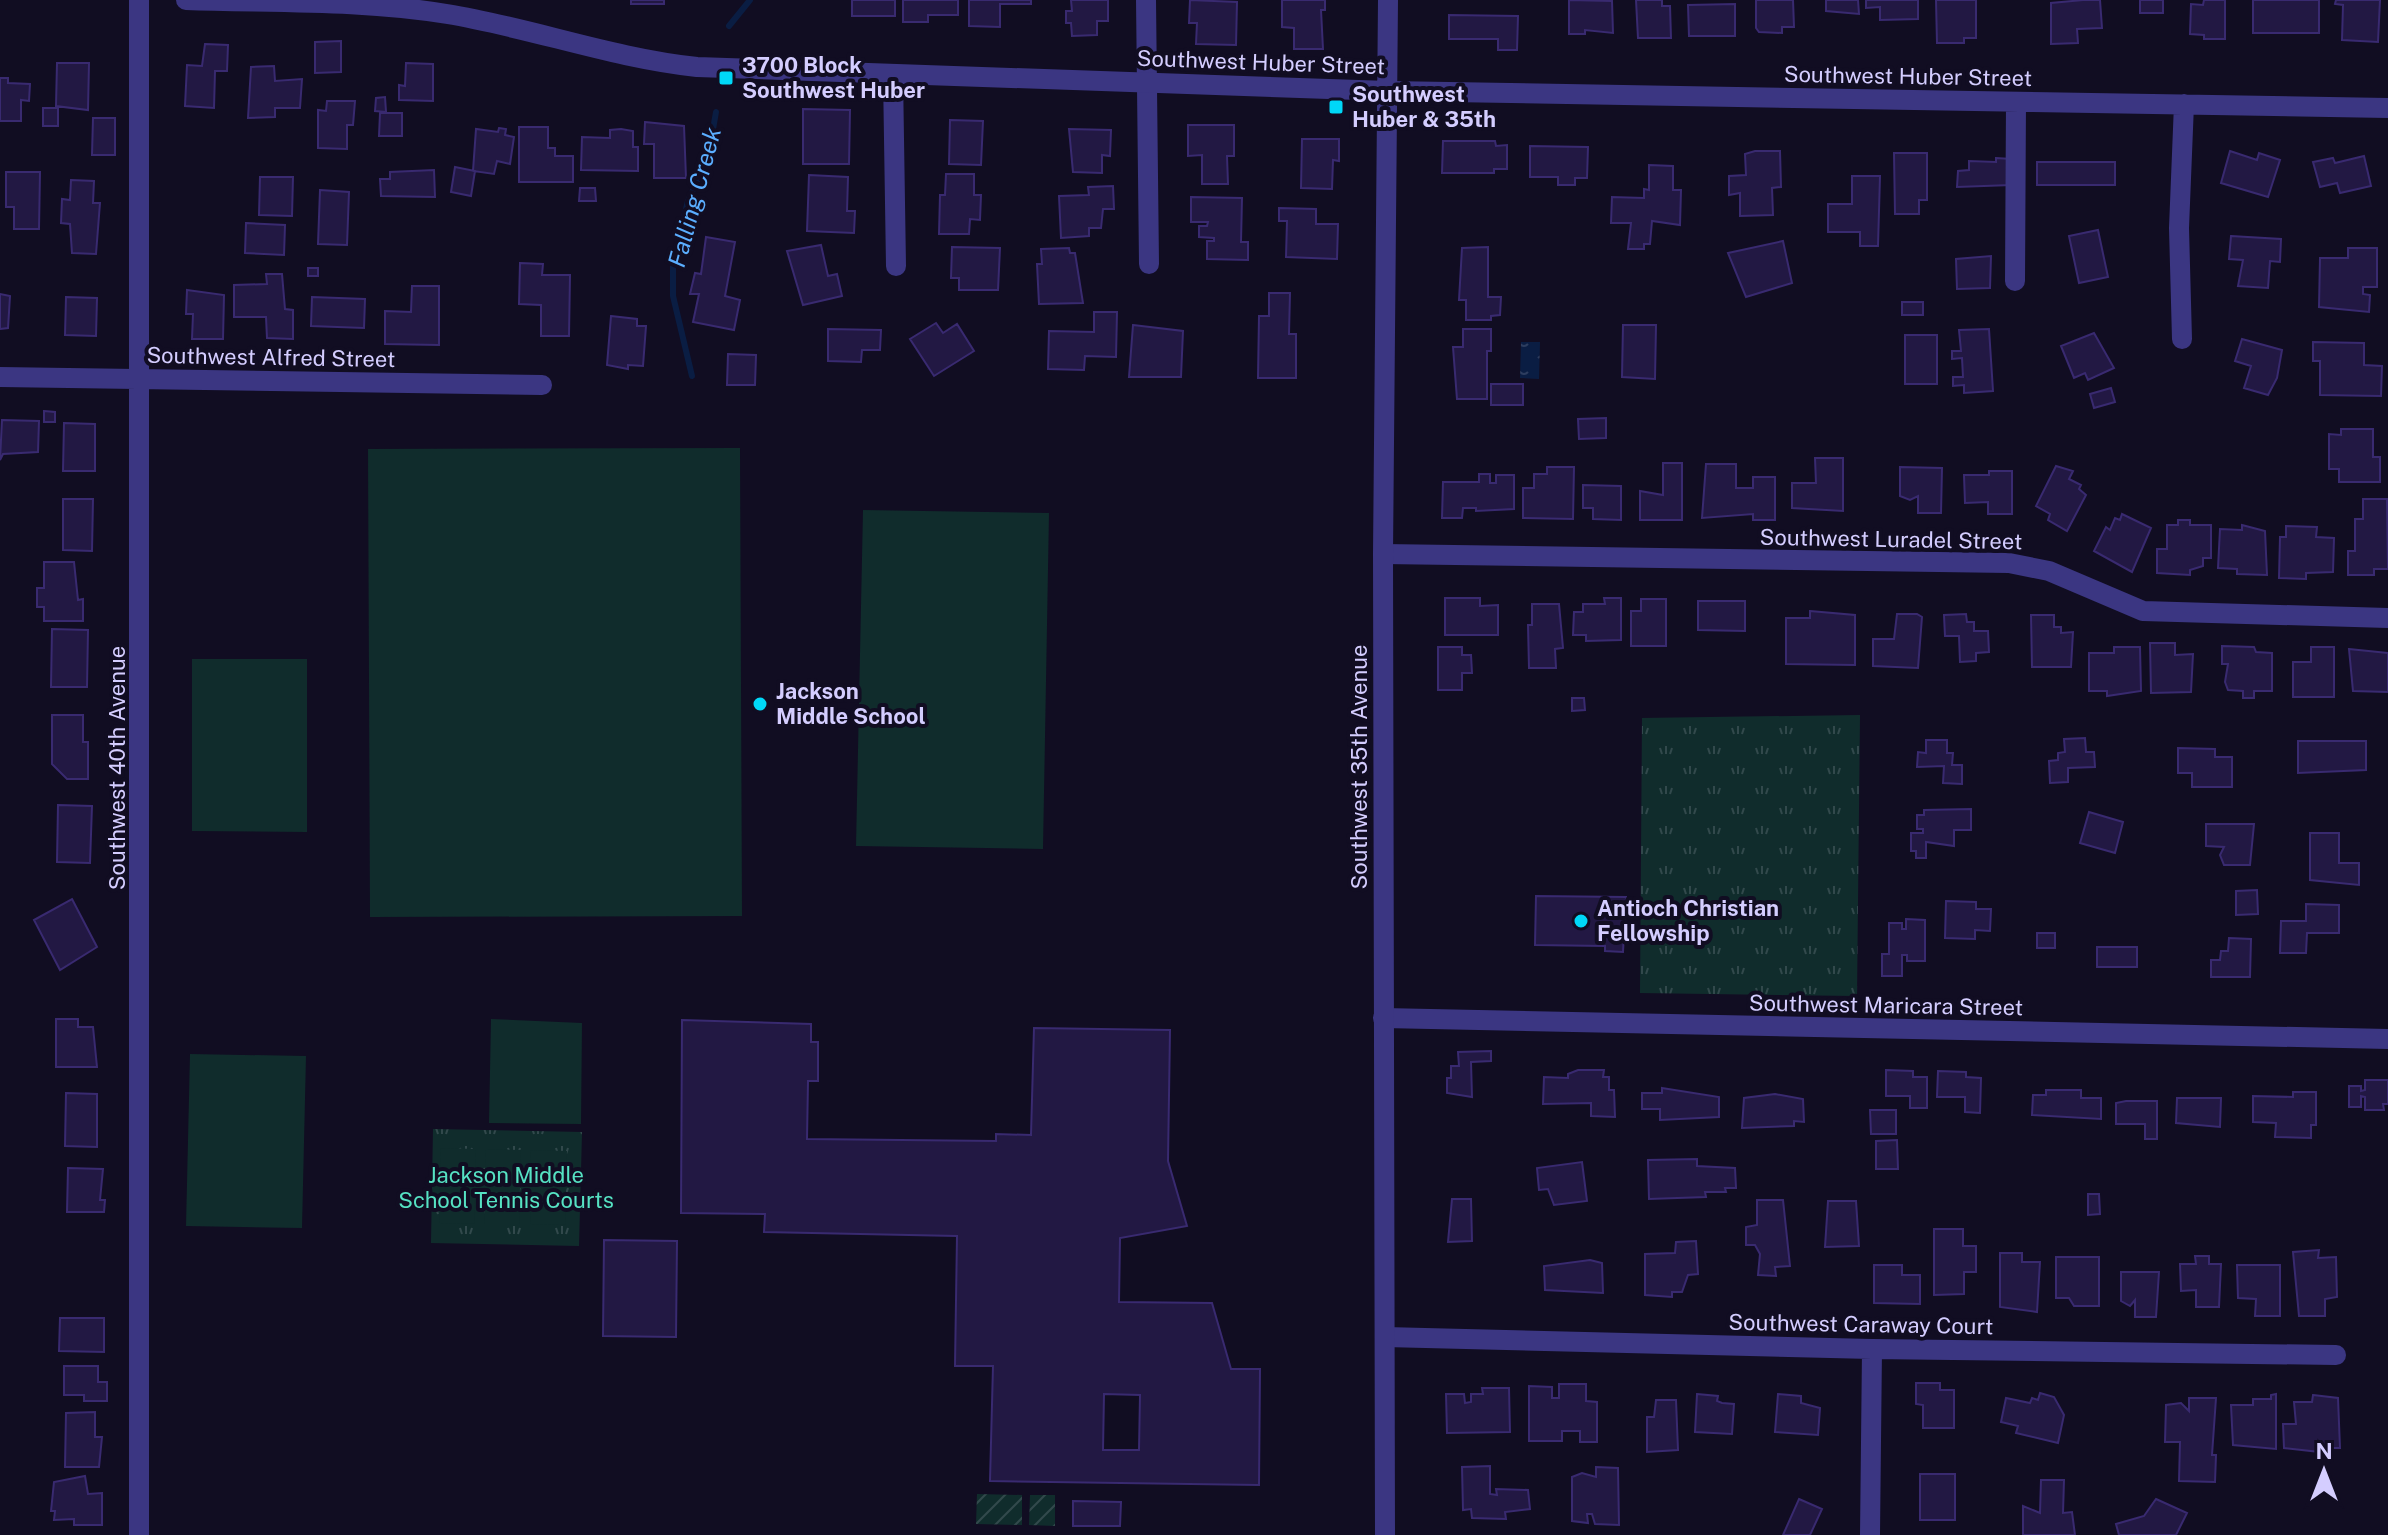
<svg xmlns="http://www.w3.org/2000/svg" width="2388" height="1535" viewBox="0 0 2388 1535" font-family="'Public Sans',sans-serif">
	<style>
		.grass { fill: url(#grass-tufts) }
		.garden { fill: url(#garden-furrows) }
		.pitch { fill: #102c2c }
		.water { fill: url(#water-ripples) }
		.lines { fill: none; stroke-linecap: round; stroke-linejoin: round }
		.stream { stroke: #0a1d43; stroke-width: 6 }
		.building { fill: #221843; stroke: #392a70; stroke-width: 2; fill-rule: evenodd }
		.minor { stroke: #3b3682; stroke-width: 20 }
		.tertiary { stroke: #3b3682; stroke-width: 20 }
		.poi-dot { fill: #00d8f8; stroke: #110d22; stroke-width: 3 }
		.labels { text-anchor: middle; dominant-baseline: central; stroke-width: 8; stroke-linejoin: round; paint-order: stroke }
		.street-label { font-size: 22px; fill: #d4cdff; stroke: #110d22 }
		.poi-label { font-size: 22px; font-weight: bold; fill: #d4cdff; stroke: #110d22; text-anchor: start }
		.park-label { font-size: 22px; fill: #56e2c3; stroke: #110d22 }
		.water-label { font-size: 24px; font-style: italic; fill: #5baeff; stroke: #110d22 }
	</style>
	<defs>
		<pattern id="grass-tufts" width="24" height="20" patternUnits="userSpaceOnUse" patternTransform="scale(2)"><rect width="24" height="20" fill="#102c2c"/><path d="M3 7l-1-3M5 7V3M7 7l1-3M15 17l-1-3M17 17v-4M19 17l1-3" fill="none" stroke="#32494c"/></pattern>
		<pattern id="garden-furrows" width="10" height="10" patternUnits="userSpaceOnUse" patternTransform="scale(2)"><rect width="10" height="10" fill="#102c2c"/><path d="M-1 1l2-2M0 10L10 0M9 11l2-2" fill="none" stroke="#32494c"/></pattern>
		<pattern id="water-ripples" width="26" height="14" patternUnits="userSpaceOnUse" patternTransform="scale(2)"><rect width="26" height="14" fill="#0a1d43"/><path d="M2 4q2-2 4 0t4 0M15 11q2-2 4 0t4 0" fill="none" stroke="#2d3d5f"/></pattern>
	</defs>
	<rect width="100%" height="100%" fill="#110d22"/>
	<path class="grass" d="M1860,715L1857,996L1640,993L1642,718Z
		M433,1129L582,1132L579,1246L431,1243Z"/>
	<path class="garden" d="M977,1494L1022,1495V1525L976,1524Z
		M1030,1495H1055V1526L1029,1525Z"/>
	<path class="pitch" d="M740,448L742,916L370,917L368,449Z
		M863,510L1049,513L1043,849L856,846Z
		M192,659H307V832L192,831Z
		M491,1019L582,1023L581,1124L489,1123Z
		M190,1054L306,1056L302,1228L186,1226Z
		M441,1148L476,1149L474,1224L439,1223Z
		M486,1149L521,1150L519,1224H484Z
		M531,1150L567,1151L565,1225L530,1224Z"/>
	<path class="water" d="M1521,342H1540L1539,379L1520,378Z"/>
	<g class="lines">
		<path class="stream" d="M729,26L750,0
			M692,376L673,296V262L688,201L708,158L716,112"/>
	</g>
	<path class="building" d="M631,0H664V4H631Z
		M852,0H895V16H852Z
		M903,0H958V15H928V22H903Z
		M969,0H1031V4H1000V27L969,26Z
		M1071,0H1108V21H1097V35L1072,36L1071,23H1066V11H1072Z
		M1190,0L1237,2L1236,45L1196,44L1197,23H1189Z
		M1282,0H1325V10H1321L1323,49H1294V28L1282,27Z
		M1569,0L1612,1L1613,33L1585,30V34H1569Z
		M1636,0H1662V6H1670L1671,38H1638Z
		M1756,0H1793L1794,27H1782V33L1759,32L1756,28Z
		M1826,0H1858L1859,14L1826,11Z
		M1866,0H1918V19L1880,20V7L1866,8Z
		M1936,0H1976V38H1964V43H1937Z
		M2083,0H2100L2102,28L2077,29L2078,43L2051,44V3Z
		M2140,0H2163V13H2140Z
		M2204,0H2225V39H2204V35L2190,34L2191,4L2203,5Z
		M2253,0H2319V33H2253Z
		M2336,0H2380L2378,42L2342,40L2343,5L2335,4Z
		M1735,4V36H1689L1688,5Z
		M1449,15L1518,16L1517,50H1498V39H1449Z
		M341,41V72L315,73V42Z
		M205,44L228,45L227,71H215L214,108L185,106L187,65L202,66Z
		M57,63H89L88,110L56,106Z
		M406,63L433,64V101L399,100V85L405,86Z
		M274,66L275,81L302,79L300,108H275V117L248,118L251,67Z
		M0,78H8V83L30,84L29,101L21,100V121H0Z
		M385,97L386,112L375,111L376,98Z
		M327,101H355L353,125H347V149L318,148V110L326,111Z
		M43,108H58V126H43Z
		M803,109L850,110L849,164H803Z
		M380,113H402V136H379Z
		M93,118H115V155H92Z
		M950,120L983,121L981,165L949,164Z
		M645,122L684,126L686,178H654V144H644Z
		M1188,125H1234V156H1227L1228,184H1202V155L1188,156Z
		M519,127H548V148H555V156H573V182H519Z
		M499,128L506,129L505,135L514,137L510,164L497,161L494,174L473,171L476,129L498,132Z
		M621,129L633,131V147H638V171L581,170L582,137L610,138V130Z
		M1069,129L1111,130L1110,156L1102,155V173L1073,172Z
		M1302,139H1339V161L1333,160L1332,189L1301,188Z
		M1443,141H1495L1496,146L1507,145V169H1494V173H1442Z
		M1530,146L1588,147L1587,178H1575V185H1558V177H1530Z
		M1755,151H1780L1781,187L1772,188L1773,215L1740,216V193L1729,195V176L1746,175L1745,154Z
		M2230,151L2257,160L2259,153L2280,160L2268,197L2221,183Z
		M1894,153H1927V200H1919V214H1895Z
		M2364,156L2371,186L2340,193L2337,183L2320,187L2313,162L2333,158L2335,163Z
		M1996,158L2011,159V185L1957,187L1958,171L1969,170V161L1996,162Z
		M2037,162H2115V185H2037Z
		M1649,165L1673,166V190H1681L1680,225L1652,221L1650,244H1644V249H1628L1631,223H1611L1612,197L1644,198V189L1649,190Z
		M455,167L475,171L471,196L451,192Z
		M434,170L435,197L381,196L380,179H390V172Z
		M6,172H40L39,229H14V207H6Z
		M946,174H974V195H981L980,220L970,219L969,234H939L940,195H945Z
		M809,175L848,177L847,211H855L854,233L807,231Z
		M1852,176H1880L1878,246H1860V232H1828V204H1852Z
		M260,177H293L292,216L259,215Z
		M71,180L94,181L93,203H100L96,254L72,253L70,224L61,223L62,199L70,200Z
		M1113,186L1114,209H1103L1101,228H1089V236L1061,238L1059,196L1089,195L1088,187Z
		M580,188H595L596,201H579Z
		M320,190L349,192L347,245L318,244Z
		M1191,197L1242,198L1241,242H1248V260L1207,259V241H1214V238L1199,237V226H1207L1208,222H1191Z
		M1279,208L1316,209V224H1338L1337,259L1286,257L1287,221H1279Z
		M246,223L285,225L284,255L245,253Z
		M2098,230L2108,277L2079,283L2069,236Z
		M2231,236L2281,239L2280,262L2270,261L2268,288L2238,286L2243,260L2229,259Z
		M706,237L735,242L725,296L740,300L734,330L693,322L699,294H690L695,273L701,274Z
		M1783,241L1792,283L1746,297L1728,253Z
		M821,245L828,276L837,274L842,296L803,305L787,251Z
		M952,247L1000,248L998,290H959V278H951Z
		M1488,247V297H1501L1500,315L1491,316V320H1466V300H1459L1462,248Z
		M1069,248L1070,253H1075L1083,303L1039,304L1037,264H1042L1041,249Z
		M2348,248H2377V287H2363V294L2370,295L2369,312L2319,307L2320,258H2348Z
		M1991,256L1990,288L1957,289L1956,259Z
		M520,263L543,264L542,275H570L569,336H541V305L519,304Z
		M308,268H318V276H308Z
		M266,274H282L285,309L293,310V339L267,338L266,317H234V285L267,284Z
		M412,286H439V345L385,344V311L411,312Z
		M187,290L224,295L223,339H192L193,314H186Z
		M1269,293H1290L1289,334H1296V378H1258L1259,316H1269Z
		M0,294L10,296L8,328L0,329Z
		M66,297L97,298L96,336L65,335Z
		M312,297L365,299L364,328L311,326Z
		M1902,302H1923V315H1902Z
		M1094,312H1117L1116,357L1085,356L1084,370L1048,369L1049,331L1094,332Z
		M611,316L637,319V326H646L643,366L628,365V369L607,365Z
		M936,323L943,333L957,324L974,351L934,376L910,339Z
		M1133,325L1183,331L1181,377H1129Z
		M1623,325H1656L1655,379L1622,377Z
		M828,329L881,330L880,350H862L861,362L828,361Z
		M1463,329H1491V351H1487V399H1457L1453,347H1463Z
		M1989,329L1993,391L1964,393V385L1953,386V377H1963L1962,358L1952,359V351H1961L1959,330Z
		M2094,333L2114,368L2088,380L2085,373L2074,378L2061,346Z
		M1905,335H1937V384H1905Z
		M2242,339L2282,350L2277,378L2268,395L2244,388L2251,366L2235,361Z
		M2313,342L2364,343V365L2382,366L2381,396L2320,395V361H2313Z
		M728,354L756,355L755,385H727Z
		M1491,384H1523V405H1491Z
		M2111,388L2115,402L2094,408L2090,394Z
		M44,411L55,412V422H44Z
		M1606,418V438L1579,439L1578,419Z
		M2,420L39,421L38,452L3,454L0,460Z
		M64,423L95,424V471H63Z
		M2341,429H2373V457H2380V482H2339V469H2329V434L2341,435Z
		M1815,458H1843V511L1792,508V483H1816Z
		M1663,463H1682V520H1640V491L1663,495Z
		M1706,464H1736V488H1753V477H1775V520H1753V514L1702,518Z
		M2056,466L2073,471L2069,479L2081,485L2079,489L2086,495L2067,531L2048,520L2050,514L2036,506Z
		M1547,467H1574L1573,519L1523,518V488H1534V474H1547Z
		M1900,467L1942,468L1941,513H1918V496L1910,500L1900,496Z
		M1989,471H2012V514H1988V502L1965,503L1964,475H1989Z
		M1479,474H1490V483H1496V475H1514V509L1476,511V508H1463L1462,518H1442L1443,482H1479Z
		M1583,485L1621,486V520L1593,519V508H1583Z
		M63,499H93L92,551L63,550Z
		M2363,499H2387L2388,569H2374V575H2348V551H2355V519H2363Z
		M2122,514L2151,528L2132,572L2094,551L2106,527L2110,530L2115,518L2120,520Z
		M2178,520H2190V525H2211V558H2203V566L2190,570V575L2157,573V549H2167V525H2178Z
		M2242,525L2265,531L2267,575L2237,574V569L2218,568L2220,529L2242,530Z
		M2286,526L2317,527L2316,537L2334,538L2333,572L2306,573V579L2279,578L2280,537H2286Z
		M44,562H74L78,600L83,599V621H44V607H37V588H44Z
		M1445,598H1480V606L1498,605V635H1445Z
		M1604,598H1621V640L1586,641V635H1573L1574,612H1583V604H1605Z
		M1641,599H1666V646H1631V611H1641Z
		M1698,601H1745V631L1698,630Z
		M1532,604H1559L1563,648L1555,649L1556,668H1529L1528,625H1532Z
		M1810,611L1855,615V665L1786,664V618H1810Z
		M1897,614H1917L1922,617L1918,668L1873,666V639H1894Z
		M1966,614L1967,622H1974V631H1988L1989,652L1976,653V661L1960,662L1959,636H1945L1944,615Z
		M2031,615H2054V627H2061V633L2073,632L2071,667H2032Z
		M52,629L88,630L87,687H51Z
		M2150,643H2175V655L2193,654L2191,692L2151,693Z
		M2222,646L2254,647L2256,652L2272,653V691H2254V698H2243V691L2228,690L2225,682L2228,664H2222Z
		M1438,647H1462V655H1471L1472,673H1462V690H1438Z
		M2114,647H2140L2141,691L2107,696V691H2089V653H2114Z
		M2311,647H2334V697H2293V662H2311Z
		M2349,649L2388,653V692L2353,691Z
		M1572,698H1584L1585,710L1572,711Z
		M52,715H83V742H88V779H67L52,764Z
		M2085,738L2086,752H2094L2095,767L2068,768V782L2050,783L2049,761L2058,760V753L2065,752L2064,739Z
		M1926,740H1947V753H1953L1952,765H1962V784L1943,783L1944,766L1917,767L1918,752L1926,753Z
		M2298,741H2366V770L2298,773Z
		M2178,748L2215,749V757H2232V787H2192V773H2178Z
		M58,805L92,806L90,863L57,862Z
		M1971,809V830H1954V846L1926,842V858H1916V851H1911V833H1923V829H1917V815H1924V810Z
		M2089,812L2123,822L2115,853L2080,843Z
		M2206,824H2254L2250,865H2224L2220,855L2224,847L2206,846Z
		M2310,833H2339V863H2359V885L2310,880Z
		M2257,890L2258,914L2236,915V891Z
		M1536,896L1626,897L1623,952L1605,951V946L1535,945Z
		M72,899L97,947L60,970L34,920Z
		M1946,901L1976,902V909H1991L1990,931L1975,930V939L1945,938Z
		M2306,904L2339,905V933H2307L2306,953H2280L2281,921H2306Z
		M1906,919L1925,920V961H1907V955H1902V976H1882V954H1889V923H1902V929H1906Z
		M2037,933H2055V948H2037Z
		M2229,938L2251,939L2250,977H2211V960H2220L2221,951H2228Z
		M2097,947H2137V967H2097Z
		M56,1019H78V1027H93L97,1067H56Z
		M682,1020L811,1024V1042H818V1081H808L807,1139L996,1141V1134L1031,1135L1034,1028L1170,1030L1168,1161L1187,1226L1120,1238L1119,1302L1212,1303L1231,1369H1260L1259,1485L990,1481L993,1366H955L957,1236L764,1232L765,1214L681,1213ZM1104,1394L1140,1395L1139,1450H1103Z
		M1491,1051V1061L1471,1062L1472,1097L1447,1093V1078H1451V1066H1459L1458,1052Z
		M1578,1070H1604L1603,1077H1609V1090H1614L1615,1117L1591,1116V1103L1543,1104L1544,1077L1568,1078V1074Z
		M1886,1070L1913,1071V1077H1927V1108H1910V1096H1886Z
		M1938,1071L1966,1072V1077L1981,1078L1980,1113L1965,1112V1097H1937Z
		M2365,1080H2388V1104H2383L2384,1110H2365V1097L2361,1096V1107H2349V1086H2361V1091L2365,1090Z
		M1662,1088L1719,1097V1117L1660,1120V1109H1642V1093H1662Z
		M2046,1090H2081V1098H2101V1119L2032,1115L2033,1095H2046Z
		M2293,1092H2316V1125H2311V1138L2275,1137L2276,1123L2253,1122V1096L2293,1097Z
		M66,1093L97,1094V1147L65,1146Z
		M1775,1094L1803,1099L1804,1122L1794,1121V1126L1742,1128L1744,1098Z
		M2177,1098H2221L2220,1127L2176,1123Z
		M2126,1101H2157V1139H2145V1124H2116V1103Z
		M1870,1110H1896V1134H1871Z
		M1897,1140L1898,1169H1876V1141Z
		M1697,1159V1166L1735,1168L1736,1188H1725L1726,1192H1705L1706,1197L1649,1199L1648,1160Z
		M1582,1162L1587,1201L1554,1205L1548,1189L1539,1190L1537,1168Z
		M68,1168L103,1169L100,1200H105L104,1212H67Z
		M2088,1194H2099L2100,1214L2088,1215Z
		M1452,1199H1471L1472,1241L1448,1242Z
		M1757,1200H1783L1790,1266L1775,1267L1776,1276L1758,1275L1760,1254L1755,1245H1746V1227L1757,1225Z
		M1828,1201H1856L1859,1246L1825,1247Z
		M1934,1229H1963V1246H1976V1272H1964V1294L1934,1295Z
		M604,1240L677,1241L676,1337L603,1336Z
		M1696,1241L1698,1274L1688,1275L1682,1292H1672V1297L1645,1295V1254L1675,1253L1676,1242Z
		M2319,1250L2318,1258L2336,1257L2337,1297L2325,1299V1316H2299L2293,1252Z
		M2000,1253H2022V1262H2040L2037,1312L2000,1307Z
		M2195,1256H2209V1264H2221L2219,1307H2196V1290L2181,1291L2180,1264H2196Z
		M2056,1257H2099V1306H2074L2069,1298H2056Z
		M1590,1260L1602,1263L1603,1293L1545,1290L1544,1266Z
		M1874,1265H1902V1275H1920V1304L1874,1303Z
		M2237,1265H2280V1316H2255L2256,1299L2238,1298Z
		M2121,1272H2159L2156,1317H2135V1300L2130,1306L2121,1301Z
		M60,1318H104V1352L59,1351Z
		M64,1366H98V1382H107V1401H84V1395H64Z
		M1916,1383H1940V1390H1954V1428H1923V1405L1916,1404Z
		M1559,1384H1586V1401L1597,1402V1442H1580V1431H1562V1441H1529V1386L1552,1387V1398H1559Z
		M1482,1388H1509L1510,1432L1447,1433L1446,1394H1464L1465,1403L1471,1402V1394H1483Z
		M2040,1393L2054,1397L2064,1415L2058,1443L2016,1433L2018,1426L2001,1422L2006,1398L2030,1403L2032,1398L2038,1400Z
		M1697,1394L1718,1396L1717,1401L1722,1403L1734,1404L1732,1434L1695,1432Z
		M1778,1394L1801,1396V1403L1820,1408L1818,1435L1775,1432Z
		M2276,1394V1449L2233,1445L2231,1405H2253V1399H2271V1395Z
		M2313,1395L2338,1398L2340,1448H2328L2329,1453L2284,1448L2283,1424H2296L2294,1402H2312Z
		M2189,1398H2216L2212,1455H2216L2215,1482L2179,1481L2180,1442H2165L2166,1405L2181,1403L2189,1411Z
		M1656,1400H1676L1678,1450L1647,1452V1417H1654Z
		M95,1412V1437H102L99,1467H65L66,1413Z
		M1490,1466V1494L1497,1495L1496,1489L1528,1490L1530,1509L1505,1512L1506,1519L1472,1518L1471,1509L1463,1510L1462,1467Z
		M1596,1467L1618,1468L1619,1525L1595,1524L1592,1514H1587L1588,1523L1572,1521V1477L1582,1473L1596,1477Z
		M1920,1474H1955V1520H1920Z
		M85,1476L88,1494L102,1493V1525H74V1519L54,1520L55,1511H51L54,1482Z
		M2041,1480H2064L2063,1513L2072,1512L2075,1535H2023V1506L2040,1513Z
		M1799,1499L1822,1509L1810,1535H1783Z
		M2156,1499L2187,1513L2176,1535H2119L2116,1524L2144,1516Z
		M1073,1501L1121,1502L1120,1526H1073Z"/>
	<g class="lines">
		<path class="minor" d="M139,0V1535
			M1146,0L1149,264
			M893,75L896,266
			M1388,91L2388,108
			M2015,281L2016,102
			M2182,339L2179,228L2184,104
			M0,377L542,385
			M1383,554L2009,563L2049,571L2143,611L2388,618
			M1383,1018L2388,1039
			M1385,1337L1872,1349L2336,1355
			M1870,1535L1872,1349"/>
		<path class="tertiary" d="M186,0C273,3 362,0 447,14C532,28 612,58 697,67L1388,91
			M1385,1535L1383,554L1388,0"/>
	</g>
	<g class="poi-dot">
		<rect x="718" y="70" width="16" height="16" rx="4"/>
		<rect x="1328" y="99" width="16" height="16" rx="4"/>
		<circle cx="760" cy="704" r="8"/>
		<circle cx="1581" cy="921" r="8"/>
	</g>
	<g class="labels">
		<g class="street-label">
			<text transform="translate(1261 62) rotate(2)">Southwest Huber Street</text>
			<text transform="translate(1908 76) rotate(1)">Southwest Huber Street</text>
			<text transform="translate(271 357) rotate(1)">Southwest Alfred Street</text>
			<text transform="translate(1891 539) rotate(1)">Southwest Luradel Street</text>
			<text transform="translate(1359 767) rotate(-90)">Southwest 35th Avenue</text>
			<text transform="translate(117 768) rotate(-90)">Southwest 40th Avenue</text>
			<text transform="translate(1886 1005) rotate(1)">Southwest Maricara Street</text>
			<text transform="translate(1861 1324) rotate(1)">Southwest Caraway Court</text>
		</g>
		<g class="poi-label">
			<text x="742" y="65">3700 Block<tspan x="742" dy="25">Southwest Huber</tspan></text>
			<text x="1352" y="94">Southwest<tspan x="1352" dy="25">Huber &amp; 35th</tspan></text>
			<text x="776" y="691">Jackson<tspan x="776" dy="25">Middle School</tspan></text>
			<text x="1597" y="908">Antioch Christian<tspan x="1597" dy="25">Fellowship</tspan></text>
		</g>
		<g class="park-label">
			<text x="506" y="1175">Jackson Middle<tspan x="506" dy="25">School Tennis Courts</tspan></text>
		</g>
		<g class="water-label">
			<text transform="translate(694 197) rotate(-75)">Falling Creek</text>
		</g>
	</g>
	<g transform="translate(2324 1471)" stroke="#110d22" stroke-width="6" paint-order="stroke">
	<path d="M0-6L14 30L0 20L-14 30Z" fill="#d4cdff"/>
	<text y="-12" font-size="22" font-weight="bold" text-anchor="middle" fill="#d4cdff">N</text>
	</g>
</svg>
